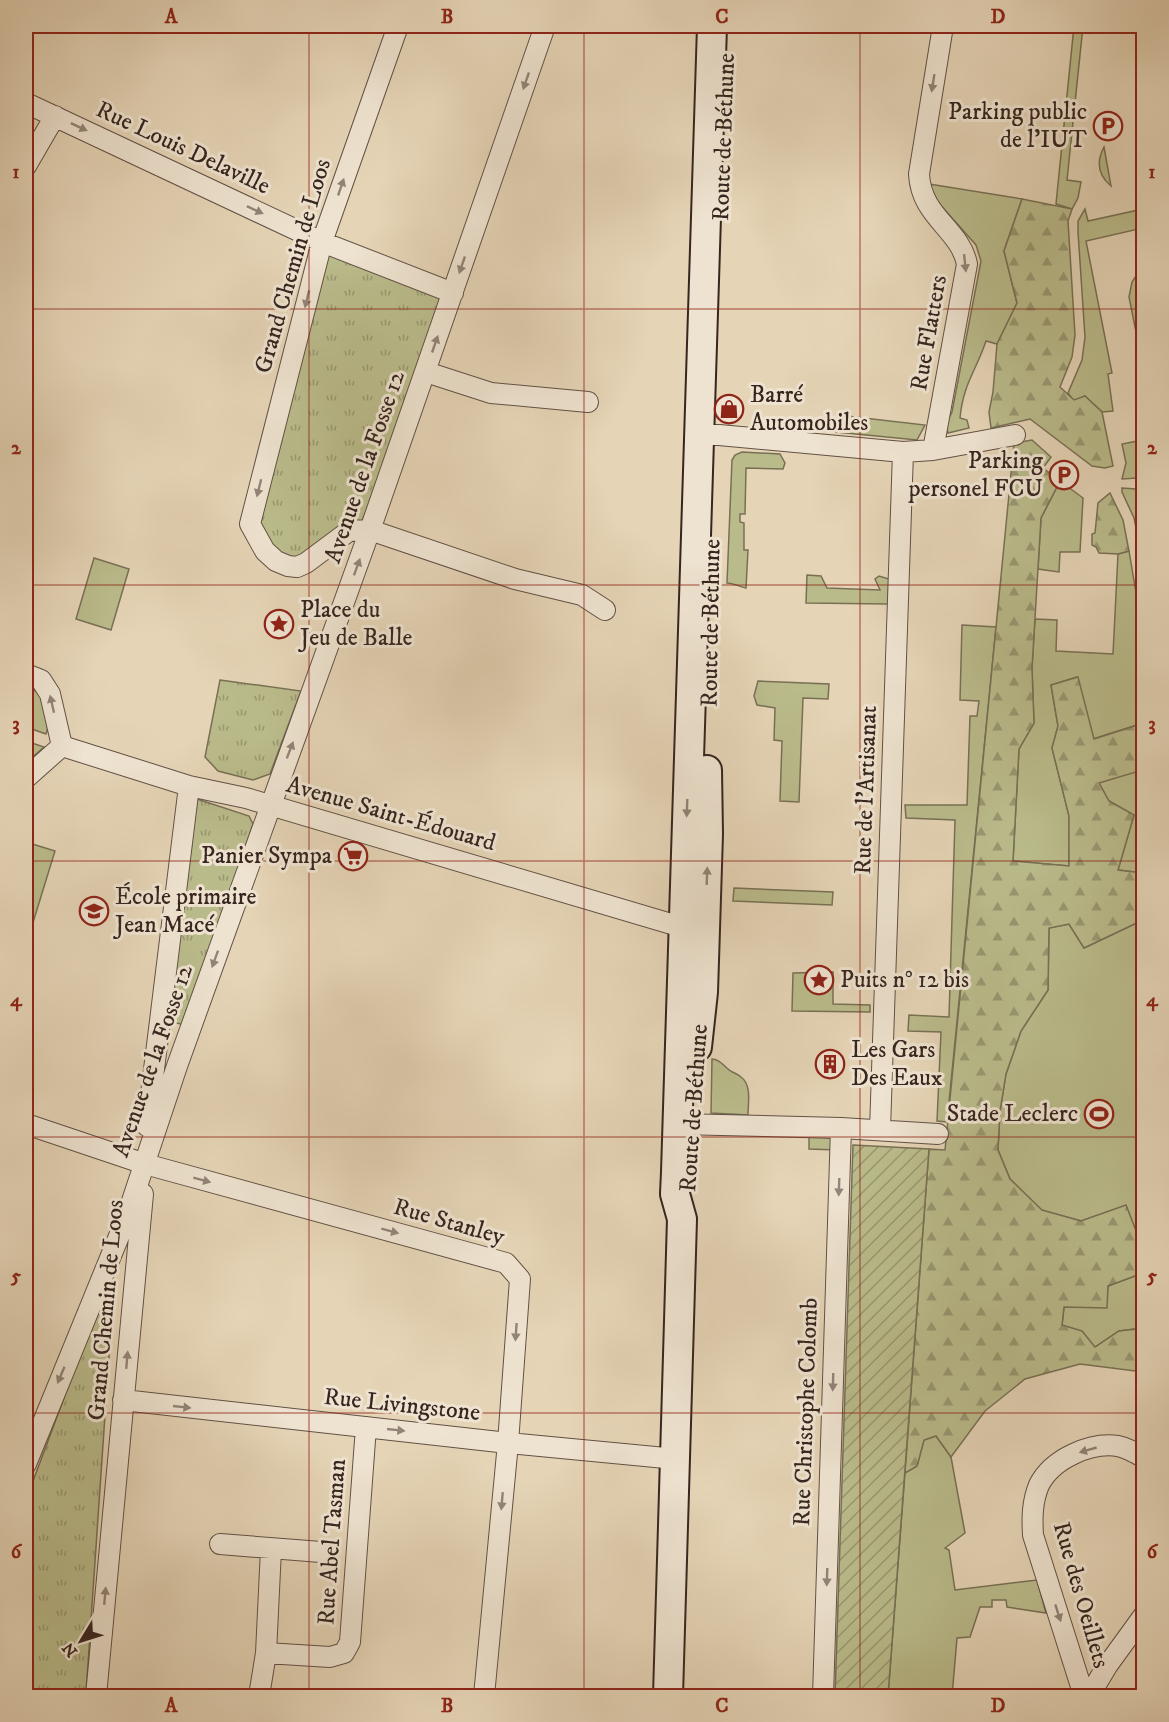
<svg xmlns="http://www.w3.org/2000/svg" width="1169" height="1722" viewBox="0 0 1169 1722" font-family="'IM FELL DW Pica',serif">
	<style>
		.grass { fill: #babb8b; stroke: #787055; stroke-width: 1.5 }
		.forest { fill: url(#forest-firs); stroke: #787055; stroke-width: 1.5 }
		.park { fill: url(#park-tufts); stroke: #787055; stroke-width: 1.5 }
		.garden { fill: url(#garden-furrows); stroke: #787055; stroke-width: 1.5 }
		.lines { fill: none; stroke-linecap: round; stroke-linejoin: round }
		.street-casing { stroke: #625145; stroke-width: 22 }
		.secondary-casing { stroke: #37251f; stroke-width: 32 }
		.street { stroke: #eee3d0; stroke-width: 20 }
		.secondary { stroke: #eee3d0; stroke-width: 28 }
		.oneway { fill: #928478 }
		.grid { fill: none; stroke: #8f2418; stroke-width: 1.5; stroke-opacity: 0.55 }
		.labels { text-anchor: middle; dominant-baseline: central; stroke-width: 6; stroke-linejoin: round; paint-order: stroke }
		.poi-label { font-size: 24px; fill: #37251f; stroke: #eee3d0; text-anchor: start }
		.street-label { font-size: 24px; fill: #37251f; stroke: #eee3d0 }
		.neatline { fill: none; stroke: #8f2418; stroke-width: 2 }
		.grid-label { font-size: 20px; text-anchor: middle; font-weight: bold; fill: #8f2418 }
	</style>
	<defs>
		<pattern id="forest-firs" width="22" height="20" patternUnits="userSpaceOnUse" patternTransform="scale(1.5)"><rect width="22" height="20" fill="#babb8b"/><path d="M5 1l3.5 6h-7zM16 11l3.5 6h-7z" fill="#989871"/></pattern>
		<pattern id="park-tufts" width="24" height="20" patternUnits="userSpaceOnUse" patternTransform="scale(1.5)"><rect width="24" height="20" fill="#babb8b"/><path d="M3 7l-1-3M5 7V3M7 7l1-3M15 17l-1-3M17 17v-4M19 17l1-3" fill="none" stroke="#989871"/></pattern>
		<pattern id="garden-furrows" width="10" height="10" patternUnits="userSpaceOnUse" patternTransform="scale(1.5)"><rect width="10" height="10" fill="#babb8b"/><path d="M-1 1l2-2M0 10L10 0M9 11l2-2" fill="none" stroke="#989871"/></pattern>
	</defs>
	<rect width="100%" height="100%" fill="#e5d4b6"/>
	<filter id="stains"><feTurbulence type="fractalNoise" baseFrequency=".00333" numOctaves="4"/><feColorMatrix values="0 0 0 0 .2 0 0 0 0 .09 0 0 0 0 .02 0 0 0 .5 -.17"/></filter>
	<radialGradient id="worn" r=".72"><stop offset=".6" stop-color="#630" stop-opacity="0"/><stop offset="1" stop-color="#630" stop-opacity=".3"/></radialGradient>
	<path class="grass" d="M1074,26H1083L1067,180L1081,182L1078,198L1072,209L1056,204Z
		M1104,147L1111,186C1098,175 1096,162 1104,147Z
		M929,184L1022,199L1004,251L1017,303L997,344L986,341C976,371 963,384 960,418L967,420L969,428L948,433L946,424L952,412L981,261L976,245L936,200Z
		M1085,209L1088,221L1143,209V228L1086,241L1112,373L1108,374L1113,411L1102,412L1085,396L1074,401L1068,393L1082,360L1085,337L1078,232V221Z
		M1143,265L1144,367H1143L1129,297L1132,282Z
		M838,415L925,425L917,440L836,432Z
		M1143,440V481L1137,478L1122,479L1126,463L1122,444Z
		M742,452L780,454L785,463L783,469L746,468L745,514H740V522L744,523V550H748L746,588C739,587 735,583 727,583L732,460L735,455Z
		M1060,481L1083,498L1080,552H1060L1059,572L1038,569L1041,518Z
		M1122,488L1136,489L1143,492V562L1134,518L1122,492Z
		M1129,551L1143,634V650L1137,652L1144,688L1143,873L1118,870L1134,815L1109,801L1099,783L1140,724L1093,739L1077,677L1051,685L1058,726L1052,748L1069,816V866L1013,861L1019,749L1034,723L1032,668L1035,619L1057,620L1056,651L1113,654L1118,554Z
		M94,558L129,569L111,630L76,619Z
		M807,575L821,576L827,588L880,590L875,579L879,576L889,579L888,604L806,603Z
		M962,625L996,627L947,1122L937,1121L941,1032L908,1031L909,1015L949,1017L955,820L906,818L905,805H967L970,716H977L979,701L960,700Z
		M758,681L829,684L828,699L803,698L799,802L780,801L782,741L774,740L775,708L757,705L754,696Z
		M26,686C44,691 53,717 46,734L26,727Z
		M26,741L44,747L26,763Z
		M26,842L55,851L31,929L26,927Z
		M734,888L833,892L832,905L733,901Z
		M1143,920V1240L1140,1242L1126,1206L1081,1221L1041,1210L1010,1179L998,1150L1000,1111L1006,1074L1021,1031L1048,990L1049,928L1069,924L1084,948Z
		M833,972V1004L870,1005V1012L792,1011L793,973Z
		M712,1059C720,1060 722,1064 728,1069C732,1073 737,1073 741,1077C752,1085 748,1103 748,1115L711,1113Z
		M809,1136L830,1138L836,1150L809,1149Z
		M1143,1273V1328L1119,1331L1095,1347L1062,1326L1064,1307H1106L1108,1286Z
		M936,1436L951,1457L965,1533L945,1548L949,1550L955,1590L1037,1580L1046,1613L1007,1607L1006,1600H992V1607H980L970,1637L957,1638L952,1696H888L905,1473L917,1466L924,1440Z"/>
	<path class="forest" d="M1022,199L1072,209L1068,221L1075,335L1072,357L1060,387L1074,400L1085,396L1102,412L1113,466L1105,468L1092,466L1030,419L991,428L989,412L993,392L997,344L1017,303L1004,251Z
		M1032,440L1051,457L1043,468L1060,481L1041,518L1032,668L1034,723L1019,749L1013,861L1069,866V816L1052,748L1058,726L1051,685L1078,677L1094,739L1141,724L1136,772L1099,783L1109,801L1134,815L1118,870L1143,873V920L1084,948L1069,924L1049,928L1048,990L1021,1031L1006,1074L1000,1111L998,1150L1010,1179L1042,1210L1081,1221L1126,1205L1140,1241L1143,1240V1273L1108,1286L1107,1308L1064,1307L1062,1325L1082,1331L1095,1347L1119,1331L1143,1328V1372L1080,1364L1025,1379L985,1411L951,1457L936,1436L924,1440L917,1466L905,1473L929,1149L945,1150L1014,443Z
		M1110,493L1123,520L1129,551L1118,554L1099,553L1096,547L1092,545V534L1095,533L1098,503Z"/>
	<path class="park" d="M322,242L453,293L359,529L303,566L273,550L256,521Z
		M220,680L301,691L270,774L253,780L218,771L205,757Z
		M197,799L249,816L253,824L185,1025L166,1021Z
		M108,1280L114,1284L86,1693L83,1696H26V1500Z"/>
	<path class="garden" d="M853,1145L929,1149L888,1696H835Z"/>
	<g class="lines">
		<g class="street-casing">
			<path id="street" d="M398,26L322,242L250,524L265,551L276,561L288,566L297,567L306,563L349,531L370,530L515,579L582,595L605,610
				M26,103L322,242L453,293
				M26,166L55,116
				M426,372L491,393L588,402
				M699,435H719L903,452L933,450L1015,435
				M933,450L967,264C960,229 921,217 919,174L943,26
				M26,674L41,680L50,694L62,746
				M62,746L189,786L246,798L695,931
				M26,778L62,746
				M26,1124L145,1164L506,1263L520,1279L508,1443L484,1696
				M678,1124L841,1128L938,1134
				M147,1126L189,786
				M880,1130L903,452
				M123,1400L508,1443L676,1459
				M26,1464L126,1219L177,1066L370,530L545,26
				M220,1544L321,1552
				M266,1653L330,1657L344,1653L350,1642L366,1427
				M96,1696L143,1194
				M259,1696L266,1653L271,1549
				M823,1696L841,1128
				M1084,1696L1033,1535C1032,1518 1032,1502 1039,1485C1052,1459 1090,1442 1118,1446C1127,1448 1136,1453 1144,1458
				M1089,1696L1107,1666L1144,1615"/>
		</g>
		<g class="secondary-casing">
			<path id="secondary" d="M697,1047L703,992L708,834L707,770
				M668,1696L682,1219L675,1194L676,1172L712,26"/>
		</g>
		<use href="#street" class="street"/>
		<use href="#secondary" class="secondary"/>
	</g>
	<defs><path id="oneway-solid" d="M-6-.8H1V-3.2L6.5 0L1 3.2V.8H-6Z" transform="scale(1.5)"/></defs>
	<g class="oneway">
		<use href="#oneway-solid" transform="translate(526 81) rotate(109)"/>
		<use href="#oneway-solid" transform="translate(933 83) rotate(99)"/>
		<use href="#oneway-solid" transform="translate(79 127) rotate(25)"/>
		<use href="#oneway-solid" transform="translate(341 187) rotate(-71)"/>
		<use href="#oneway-solid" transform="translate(255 210) rotate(25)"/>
		<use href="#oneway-solid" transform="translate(965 263) rotate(84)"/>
		<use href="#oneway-solid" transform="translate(462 265) rotate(109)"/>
		<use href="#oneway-solid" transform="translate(307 299) rotate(104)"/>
		<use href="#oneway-solid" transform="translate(435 344) rotate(-71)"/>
		<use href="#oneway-solid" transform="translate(259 488) rotate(104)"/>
		<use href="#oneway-solid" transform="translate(357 567) rotate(-70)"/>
		<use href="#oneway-solid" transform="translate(52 704) rotate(-103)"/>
		<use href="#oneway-solid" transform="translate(290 750) rotate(-69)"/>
		<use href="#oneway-solid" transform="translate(687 808) rotate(92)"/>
		<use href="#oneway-solid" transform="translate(707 876) rotate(-88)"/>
		<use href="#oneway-solid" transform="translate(215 959) rotate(110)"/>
		<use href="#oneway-solid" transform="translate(202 1180) rotate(15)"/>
		<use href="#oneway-solid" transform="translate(839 1187) rotate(92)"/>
		<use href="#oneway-solid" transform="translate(390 1231) rotate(15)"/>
		<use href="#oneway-solid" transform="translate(516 1332) rotate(94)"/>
		<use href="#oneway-solid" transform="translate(127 1360) rotate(-85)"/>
		<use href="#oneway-solid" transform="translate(61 1375) rotate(113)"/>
		<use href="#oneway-solid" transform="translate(833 1382) rotate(92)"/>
		<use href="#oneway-solid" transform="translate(182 1407) rotate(6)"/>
		<use href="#oneway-solid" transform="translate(396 1430) rotate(6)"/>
		<use href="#oneway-solid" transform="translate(1088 1450) rotate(164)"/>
		<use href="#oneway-solid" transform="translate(502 1501) rotate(95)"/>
		<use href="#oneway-solid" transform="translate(827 1577) rotate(92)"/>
		<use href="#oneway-solid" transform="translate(105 1596) rotate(-85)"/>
		<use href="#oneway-solid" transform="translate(1058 1613) rotate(72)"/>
	</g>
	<path class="grid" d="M309,26V1696M584,26V1696M860,26V1696M26,309H1144M26,585H1144M26,861H1144M26,1137H1144M26,1413H1144"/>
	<defs>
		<g id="parking-ring" transform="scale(1.5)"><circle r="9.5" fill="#eee3d0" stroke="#8f2418" stroke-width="1.5"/><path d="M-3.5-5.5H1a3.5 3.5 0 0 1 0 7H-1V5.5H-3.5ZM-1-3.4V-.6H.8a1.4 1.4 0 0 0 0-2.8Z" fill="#8f2418"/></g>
		<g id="shop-ring" transform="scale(1.5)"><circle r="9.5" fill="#eee3d0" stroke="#8f2418" stroke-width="1.5"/><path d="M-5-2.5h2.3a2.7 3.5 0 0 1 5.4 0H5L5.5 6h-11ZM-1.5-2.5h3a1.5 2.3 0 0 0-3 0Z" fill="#8f2418"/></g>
		<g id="sight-ring" transform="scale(1.5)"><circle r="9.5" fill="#eee3d0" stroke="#8f2418" stroke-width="1.5"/><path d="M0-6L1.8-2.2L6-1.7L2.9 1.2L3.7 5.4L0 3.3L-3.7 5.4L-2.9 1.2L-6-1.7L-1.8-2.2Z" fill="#8f2418"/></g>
		<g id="supermarket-ring" transform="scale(1.5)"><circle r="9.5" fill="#eee3d0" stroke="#8f2418" stroke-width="1.5"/><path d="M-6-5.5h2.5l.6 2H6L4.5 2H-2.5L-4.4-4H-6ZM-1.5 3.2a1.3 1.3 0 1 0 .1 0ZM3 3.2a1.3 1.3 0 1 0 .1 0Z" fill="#8f2418"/></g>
		<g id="school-ring" transform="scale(1.5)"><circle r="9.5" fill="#eee3d0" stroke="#8f2418" stroke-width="1.5"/><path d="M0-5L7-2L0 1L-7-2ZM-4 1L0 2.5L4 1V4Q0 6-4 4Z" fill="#8f2418"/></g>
		<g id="building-ring" transform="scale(1.5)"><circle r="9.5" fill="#eee3d0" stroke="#8f2418" stroke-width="1.5"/><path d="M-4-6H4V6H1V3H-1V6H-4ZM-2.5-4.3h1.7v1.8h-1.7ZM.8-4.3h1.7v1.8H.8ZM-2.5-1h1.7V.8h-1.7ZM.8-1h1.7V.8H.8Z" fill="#8f2418"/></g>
		<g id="stadium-ring" transform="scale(1.5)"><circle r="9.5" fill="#eee3d0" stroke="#8f2418" stroke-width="1.5"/><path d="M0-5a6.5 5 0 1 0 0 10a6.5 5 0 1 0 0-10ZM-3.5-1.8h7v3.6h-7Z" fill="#8f2418"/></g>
	</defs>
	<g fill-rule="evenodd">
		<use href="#parking-ring" x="1108" y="126"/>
		<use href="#shop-ring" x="729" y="409"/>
		<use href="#parking-ring" x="1064" y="475"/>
		<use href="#sight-ring" x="279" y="624"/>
		<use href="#supermarket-ring" x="353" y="856"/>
		<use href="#school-ring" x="94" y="911"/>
		<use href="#sight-ring" x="819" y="980"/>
		<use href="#building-ring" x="830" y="1064"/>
		<use href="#stadium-ring" x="1099" y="1114"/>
	</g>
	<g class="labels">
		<g class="poi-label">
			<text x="1087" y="112" text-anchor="end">Parking public<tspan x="1087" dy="28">de l'IUT</tspan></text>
			<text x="750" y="395">Barré<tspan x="750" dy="28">Automobiles</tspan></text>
			<text x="1043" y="461" text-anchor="end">Parking<tspan x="1043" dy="28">personel FCU</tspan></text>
			<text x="300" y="610">Place du<tspan x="300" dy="28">Jeu de Balle</tspan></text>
			<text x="332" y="856" text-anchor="end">Panier Sympa</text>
			<text x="115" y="897">École primaire<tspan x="115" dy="28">Jean Macé</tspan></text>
			<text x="840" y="980">Puits n° 12 bis</text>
			<text x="851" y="1050">Les Gars<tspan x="851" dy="28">Des Eaux</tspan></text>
			<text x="1078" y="1114" text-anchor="end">Stade Leclerc</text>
		</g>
		<g class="street-label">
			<text transform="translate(724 137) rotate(-88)">Route de Béthune</text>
			<text transform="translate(183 148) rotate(25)">Rue Louis Delaville</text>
			<text transform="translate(293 266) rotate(-74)">Grand Chemin de Loos</text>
			<text transform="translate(929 333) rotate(-80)">Rue Flatters</text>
			<text transform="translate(365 467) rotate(-71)">Avenue de la Fosse 12</text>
			<text transform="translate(711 623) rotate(-89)">Route de Béthune</text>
			<text transform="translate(866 790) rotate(-88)">Rue de l'Artisanat</text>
			<text transform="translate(391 814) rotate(16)">Avenue Saint-Édouard</text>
			<text transform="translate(153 1061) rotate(-71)">Avenue de la Fosse 12</text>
			<text transform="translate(694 1108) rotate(-86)">Route de Béthune</text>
			<text transform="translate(449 1222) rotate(16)">Rue Stanley</text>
			<text transform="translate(106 1310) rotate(-85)">Grand Chemin de Loos</text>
			<text transform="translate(402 1405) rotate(6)">Rue Livingstone</text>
			<text transform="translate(806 1412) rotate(-88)">Rue Christophe Colomb</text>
			<text transform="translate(332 1542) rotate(-86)">Rue Abel Tasman</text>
			<text transform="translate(1081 1595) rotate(74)">Rue des Oeillets</text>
		</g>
	</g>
	<rect width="1169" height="1722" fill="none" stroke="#e5d4b6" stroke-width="66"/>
	<g transform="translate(81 1641) rotate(232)" stroke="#eee3d0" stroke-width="4.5" paint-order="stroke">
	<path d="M0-4.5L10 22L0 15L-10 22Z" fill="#37251f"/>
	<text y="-9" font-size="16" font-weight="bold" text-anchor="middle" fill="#37251f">N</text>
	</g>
	<rect x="33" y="33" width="1103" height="1656" class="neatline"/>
	<g class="grid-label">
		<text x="171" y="23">A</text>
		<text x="447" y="23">B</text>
		<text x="722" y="23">C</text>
		<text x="998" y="23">D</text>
		<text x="16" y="178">1</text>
		<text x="1152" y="178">1</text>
		<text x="16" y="454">2</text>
		<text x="1152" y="454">2</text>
		<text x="16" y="730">3</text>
		<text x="1152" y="730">3</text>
		<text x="16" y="1006">4</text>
		<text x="1152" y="1006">4</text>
		<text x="16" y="1282">5</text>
		<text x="1152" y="1282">5</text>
		<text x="16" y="1558">6</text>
		<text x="1152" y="1558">6</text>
		<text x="171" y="1712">A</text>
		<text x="447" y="1712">B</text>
		<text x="722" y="1712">C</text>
		<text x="998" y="1712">D</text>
	</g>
	<rect width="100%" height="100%" filter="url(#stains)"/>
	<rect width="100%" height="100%" fill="url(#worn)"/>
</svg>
